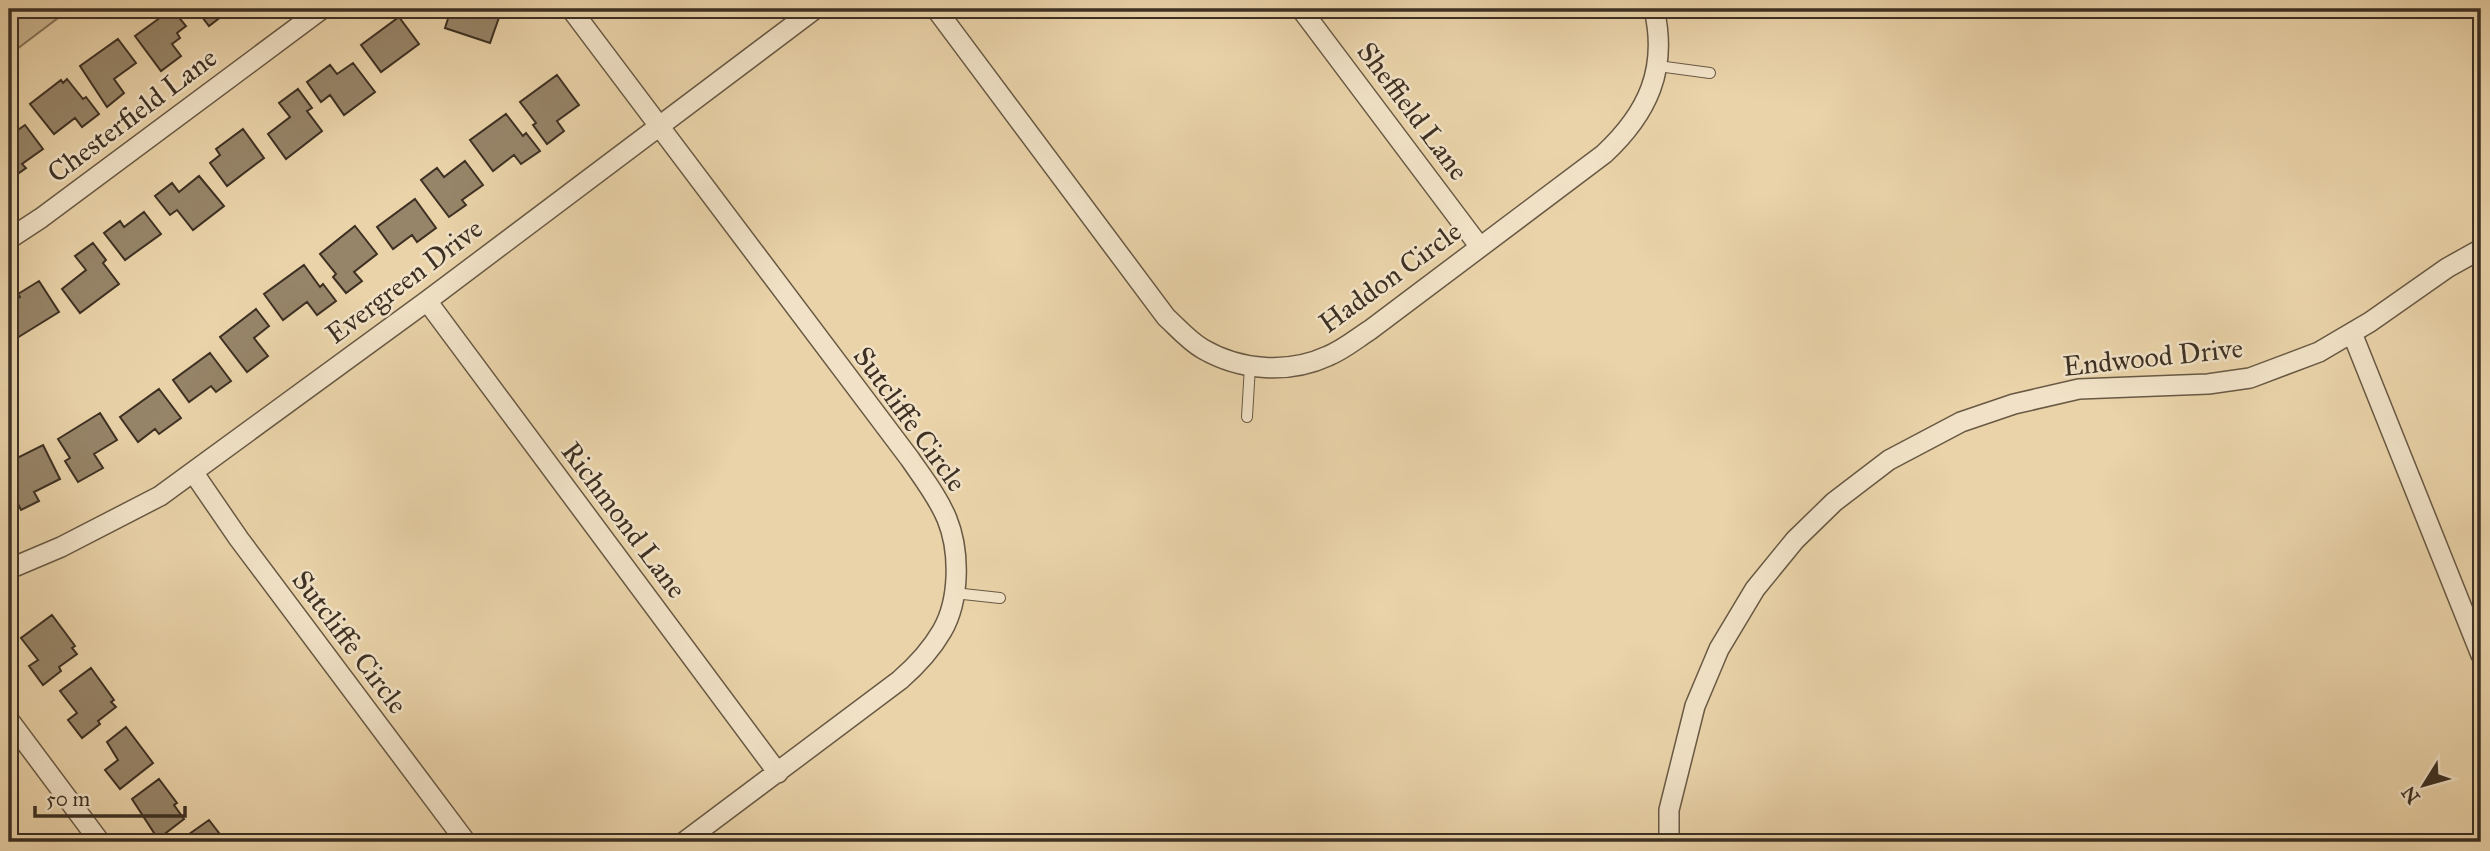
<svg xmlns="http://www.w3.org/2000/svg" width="2490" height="851" viewBox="0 0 2490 851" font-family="'IM FELL Great Primer',serif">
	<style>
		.green { fill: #cdb792; stroke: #85745a; stroke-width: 2 }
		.building { fill: #978569; stroke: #3d3023; stroke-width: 2 }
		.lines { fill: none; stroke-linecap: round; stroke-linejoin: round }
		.service-casing { stroke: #685944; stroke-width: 12 }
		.minor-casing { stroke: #685944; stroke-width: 22 }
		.service { stroke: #f1e2c7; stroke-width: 10 }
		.minor { stroke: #f1e2c7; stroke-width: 19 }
		.labels { text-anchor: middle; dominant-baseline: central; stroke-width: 5; stroke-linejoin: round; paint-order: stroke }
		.street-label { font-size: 28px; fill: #3d3023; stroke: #f1e2c7 }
	</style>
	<rect width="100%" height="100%" fill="#ead3a9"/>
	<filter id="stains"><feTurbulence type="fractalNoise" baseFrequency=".00286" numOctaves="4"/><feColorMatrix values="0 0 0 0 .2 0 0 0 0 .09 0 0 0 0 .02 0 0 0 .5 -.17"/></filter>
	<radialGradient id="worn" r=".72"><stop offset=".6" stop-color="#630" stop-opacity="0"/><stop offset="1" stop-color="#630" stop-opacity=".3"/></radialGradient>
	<path class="green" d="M9,9H70L9,55Z"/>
	<path class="building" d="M172,9L186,26L177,33L180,38L172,44L181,56L161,71L135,36Z
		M196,9H239L232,14L230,10L209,26Z
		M451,9H502L490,43L445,28Z
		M399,17L419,44L381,72L361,45Z
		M118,39L136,63L114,79L124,93L107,107L80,66Z
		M353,63L375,92L344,115L330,95L321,102L307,82L330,65L337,74Z
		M557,75L579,105L557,121L564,131L547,144L533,125L536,123L520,102Z
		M67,79L83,99L86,97L99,114L82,127L75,118L54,134L30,104L61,80L63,83Z
		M298,89L312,108L307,111L322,131L286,159L268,134L290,117L279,103Z
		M506,114L523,136L526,133L540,151L521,164L514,155L493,171L470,140Z
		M25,125L43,149L22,164L26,168L9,180V136Z
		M243,129L264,158L227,186L210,163L220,155L216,149Z
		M465,161L483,185L462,200L466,205L449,217L421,180L437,168L444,177Z
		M199,176L224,206L193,230L177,210L170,215L155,196L172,183L179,192Z
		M415,199L436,228L417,242L412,235L393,249L377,227Z
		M144,212L161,234L125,260L104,233L120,221L124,227Z
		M355,226L377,254L354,272L362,281L346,293L333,277L336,274L320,254Z
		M93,243L106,260L103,263L119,284L80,313L62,289L86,270L75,256Z
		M304,265L320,287L323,284L336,301L317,315L307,302L283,320L264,294Z
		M39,281L59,312L17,338L9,326V305L20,297L18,294Z
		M256,309L269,326L254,338L268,356L247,372L220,337Z
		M210,353L231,381L216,392L211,386L189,402L173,380Z
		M159,389L181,418L159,434L155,429L138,442L120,417Z
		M100,413L117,440L94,454L103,468L78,482L65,461L70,458L58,439Z
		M43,445L60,479L34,492L39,501L21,510L11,490L14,489L9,479V462Z
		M52,615L75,646L72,648L77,654L59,667L61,671L43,685L29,666L38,660L21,638Z
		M91,668L114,700L111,702L116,707L98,721L100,724L82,738L68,720L77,713L60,691Z
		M126,727L153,763L120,789L105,770L118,760L107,742Z
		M159,779L177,803L174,805L184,819L158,839L132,799Z
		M209,820L226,842H189L185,837Z"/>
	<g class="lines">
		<g class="service-casing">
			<path id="service" d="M1658,66L1710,73
				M1247,417L1250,366
				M954,593L1000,598"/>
		</g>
		<g class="minor-casing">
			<path id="minor" d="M571,9L910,459C923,478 938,497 947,519C960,551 960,600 942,631C931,650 916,666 900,680L684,842
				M936,9L1166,317C1178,328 1189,341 1203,349C1241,371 1289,374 1328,356C1343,350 1356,339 1370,330L1604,154C1648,113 1668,69 1654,9
				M1301,9L1480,247
				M9,239L41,218L322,9
				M427,301L778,773
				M2352,333L2481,655
				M193,472L239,539L466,842
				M9,569L61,547L160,496L427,301L815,9
				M9,720L100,842
				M1669,842V810L1695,706L1719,649L1755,589L1795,540L1834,502L1889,460L1961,422L2014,404L2079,389L2208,384L2250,378L2319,352L2370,322L2447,268L2481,249"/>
		</g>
		<use href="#service" class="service"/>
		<use href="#minor" class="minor"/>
	</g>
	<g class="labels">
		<g class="street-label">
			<text transform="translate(1413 111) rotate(53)">Sheffield Lane</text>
			<text transform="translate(132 115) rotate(-37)">Chesterfield Lane</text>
			<text transform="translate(1390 277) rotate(-36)">Haddon Circle</text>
			<text transform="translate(404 281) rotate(-37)">Evergreen Drive</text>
			<text transform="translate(2153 357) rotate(-6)">Endwood Drive</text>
			<text transform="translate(910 419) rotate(54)">Sutcliffe Circle</text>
			<text transform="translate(624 520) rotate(53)">Richmond Lane</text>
			<text transform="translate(350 642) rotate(53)">Sutcliffe Circle</text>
		</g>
	</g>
	<rect width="2490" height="851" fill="none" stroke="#ead3a9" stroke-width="35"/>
	<rect x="10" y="10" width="2469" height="830" fill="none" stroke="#3d3023" stroke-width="3.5"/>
	<rect x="18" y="18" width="2455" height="816" fill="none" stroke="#3d3023" stroke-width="2"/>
	<g transform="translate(2424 785) rotate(233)" stroke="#f1e2c7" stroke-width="5" paint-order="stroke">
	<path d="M0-5L12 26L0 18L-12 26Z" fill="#3d3023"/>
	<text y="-10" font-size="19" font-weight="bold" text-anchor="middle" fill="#3d3023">N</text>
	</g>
	<path d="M35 806v10h150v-10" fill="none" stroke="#3d3023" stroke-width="3.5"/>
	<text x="46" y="806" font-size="21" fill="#3d3023" stroke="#f1e2c7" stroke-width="5" paint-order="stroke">50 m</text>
	<rect width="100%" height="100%" filter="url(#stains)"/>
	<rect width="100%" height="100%" fill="url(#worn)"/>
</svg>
